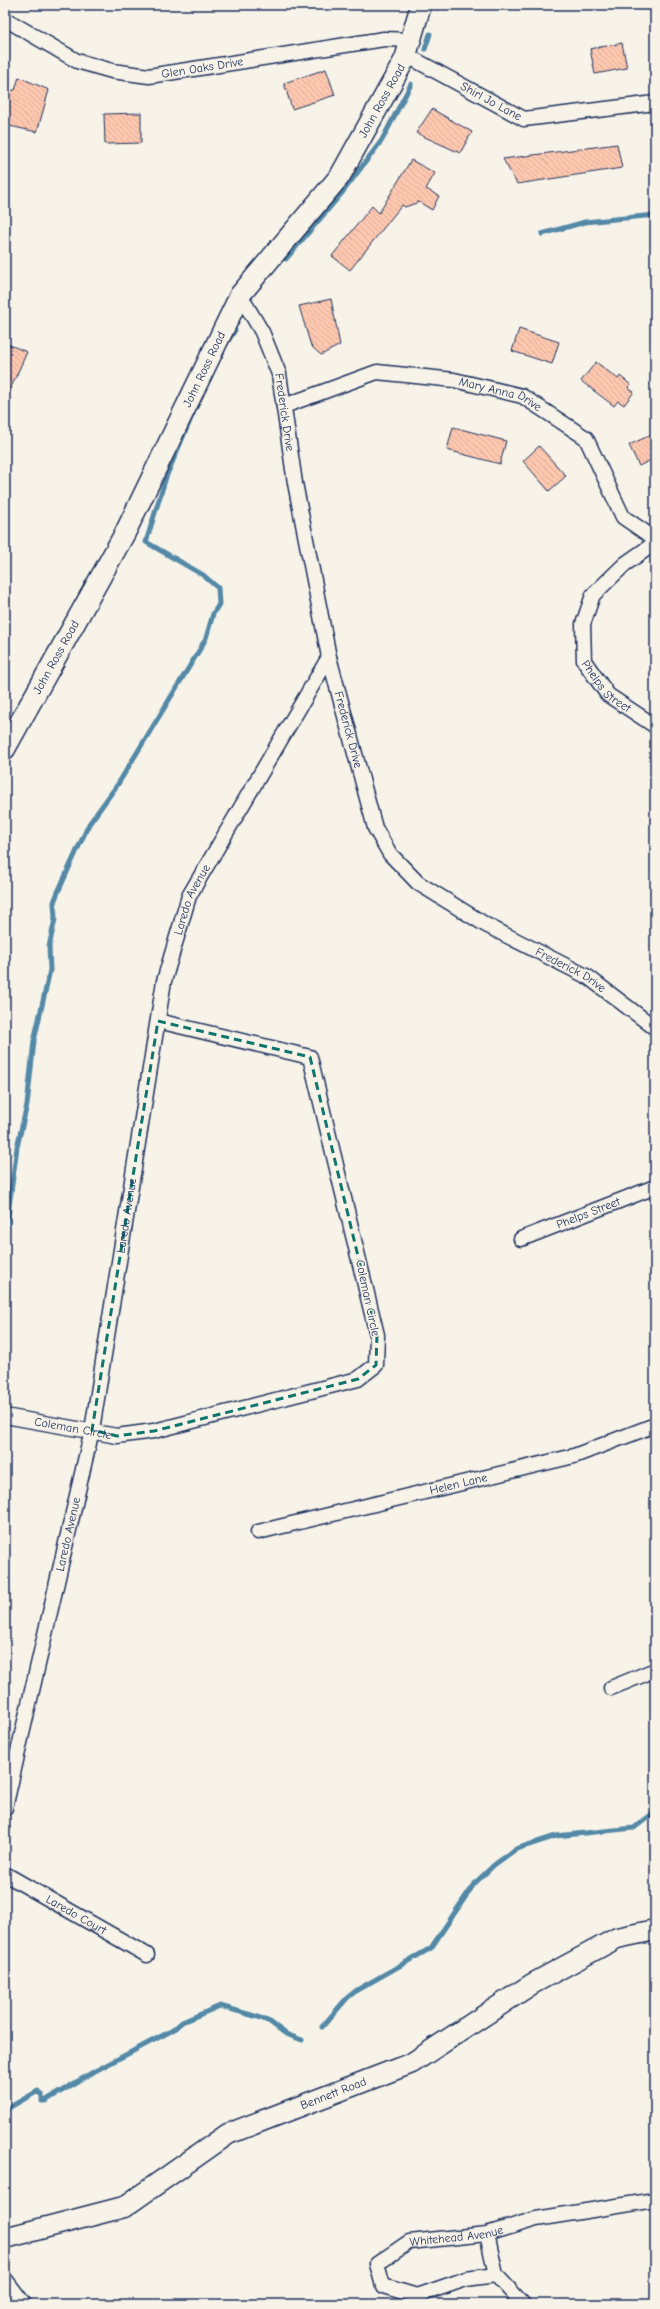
<svg xmlns="http://www.w3.org/2000/svg" width="660" height="2309" viewBox="0 0 660 2309" font-family="'Comic Neue',sans-serif">
	<style>
		.lines { fill: none; stroke-linecap: round; stroke-linejoin: round }
		.stream { stroke: #5389a7; stroke-width: 5 }
		.building { fill: url(#building-back-hatch); stroke: #1b2f5e }
		.street-casing { stroke: #1b2f5e; stroke-width: 17 }
		.secondary-casing { stroke: #1b2f5e; stroke-width: 23 }
		.street { stroke: #f7f3e8; stroke-width: 14 }
		.secondary { stroke: #f7f3e8; stroke-width: 20 }
		.marked { fill: none; stroke: #0f766e; stroke-width: 3; stroke-dasharray: 8 5; stroke-linejoin: round }
		.labels { text-anchor: middle; dominant-baseline: central; stroke-width: 3; stroke-linejoin: round; paint-order: stroke }
		.street-label { font-size: 12px; fill: #1b2f5e; stroke: #f7f3e8 }
	</style>
	<defs>
		<pattern id="building-back-hatch" width="6" height="6" patternUnits="userSpaceOnUse"><rect width="6" height="6" fill="#fec8af"/><path d="M-1 5l2 2M0 0l6 6M5-1l2 2" fill="none" stroke="#d9ac99"/></pattern>
	</defs>
	<rect width="100%" height="100%" fill="#f7f3e8"/>
	<filter id="ink" filterUnits="userSpaceOnUse"><feTurbulence type="fractalNoise" baseFrequency=".025" numOctaves="2"/><feDisplacementMap in="SourceGraphic" scale="8" xChannelSelector="R" yChannelSelector="G"/><feConvolveMatrix kernelMatrix="1 2 1 2 8 2 1 2 1" color-interpolation-filters="sRGB"/></filter>
	<g filter="url(#ink)">
		<g class="lines">
			<path class="stream" d="M438,8L439,5
				M425,49L430,34
				M542,234L585,222L655,215
				M286,259L342,193L382,140L411,84
				M228,341L235,330
				M5,1237L17,1147L27,1105L34,1041L50,970L49,947L55,919L54,902L58,892L89,824L118,784L200,649L206,638L213,614L219,604L218,588L203,575L146,542L166,477L194,411
				M322,2027L347,1998L357,1990L431,1948L474,1884L494,1865L516,1849L556,1836L634,1828L655,1812
				M5,2110L38,2091L42,2094V2101H45L95,2071L173,2030L182,2022L220,2006L258,2017L270,2022L286,2034L302,2040"/>
		</g>
		<path class="building" d="M622,43L627,68L595,74L590,49Z
			M326,69L335,95L292,109L284,83Z
			M19,77L49,90L37,132L5,125V91L15,90Z
			M432,109L472,132L460,153L416,133Z
			M141,113V143L105,144L104,114Z
			M617,144L622,168L517,184L503,159Z
			M411,160L435,173L426,189L439,196L432,210L419,202L405,207L402,205L350,270L332,256L372,206L379,213Z
			M331,299L340,345L321,355L311,346L299,306Z
			M519,329L559,342L552,364L512,351Z
			M5,343L27,352L5,401Z
			M596,362L618,379L620,376L631,385L628,388L634,392L624,405L618,401L614,406L581,381Z
			M453,427L506,441L500,464L447,450Z
			M655,433V458L639,466L629,445Z
			M539,446L566,476L549,491L523,461Z"/>
		<g class="lines">
			<g class="street-casing">
				<g id="street">
					<path id="s1" d="M5,19L77,61L112,71L149,76L384,39L411,40"/>
					<path id="s2" d="M406,55L524,119L655,103"/>
					<path id="s3" d="M240,295L262,332L279,374L295,483L329,657L375,828L390,854L418,883L486,925L588,977L655,1028"/>
					<path id="s4" d="M284,406L377,372L454,380L522,396L586,438L623,517L655,539"/>
					<path id="s5" d="M655,543L625,564L593,595L583,624L584,661L608,695L655,726"/>
					<path id="s6" d="M521,1239L655,1187"/>
					<path id="s7" d="M5,1416L117,1436L154,1431L358,1379L376,1365L377,1335L310,1057L158,1021"/>
					<path id="s8" d="M258,1532L574,1456L655,1425"/>
					<path d="M611,1688L655,1670"/>
					<path id="s9" d="M5,1808L92,1430L164,981L189,896L329,657"/>
					<path id="s10" d="M5,1874L147,1955"/>
					<path d="M487,2234L496,2275L523,2304"/>
					<path id="s11" d="M496,2275L466,2279L417,2296L383,2286L377,2264L409,2242L487,2234L536,2219L655,2200"/>
					<path d="M5,2279L24,2304"/>
				</g>
			</g>
			<g class="secondary-casing">
				<g id="secondary">
					<path id="s12" d="M5,749L125,533L240,295L340,176L405,59L421,5"/>
					<path id="s13" d="M5,2238L124,2207L228,2134L412,2063L532,1984L617,1938L655,1930"/>
				</g>
			</g>
			<use href="#street" class="street"/>
			<use href="#secondary" class="secondary"/>
		</g>
	</g>
	<path class="marked" d="M158,1021L310,1057L377,1335L376,1365L358,1379L154,1431L117,1436L92,1430Z"/>
	<g class="labels">
		<g class="street-label">
			<text stroke="none"><textPath href="#s1" startOffset="211">Glen Oaks Drive</textPath></text>
			<text stroke="none"><textPath href="#s12" startOffset="753">John Ross Road</textPath></text>
			<text stroke="none"><textPath href="#s2" startOffset="97">Shirl Jo Lane</textPath></text>
			<text stroke="none"><textPath href="#s12" startOffset="429">John Ross Road</textPath></text>
			<text stroke="none"><textPath href="#s4" startOffset="225">Mary Anna Drive</textPath></text>
			<text stroke="none"><textPath href="#s3" startOffset="127">Frederick Drive</textPath></text>
			<text stroke="none"><textPath href="#s12" startOffset="105">John Ross Road</textPath></text>
			<text stroke="none"><textPath href="#s5" startOffset="183">Phelps Street</textPath></text>
			<text stroke="none"><textPath href="#s3" startOffset="451">Frederick Drive</textPath></text>
			<text stroke="none"><textPath href="#s9" startOffset="929">Laredo Avenue</textPath></text>
			<text stroke="none"><textPath href="#s3" startOffset="799">Frederick Drive</textPath></text>
			<text stroke="none"><textPath href="#s6" startOffset="72">Phelps Street</textPath></text>
			<text stroke="none"><textPath href="#s9" startOffset="605">Laredo Avenue</textPath></text>
			<text transform="translate(368 1298) rotate(78)">Coleman Circle</text>
			<text stroke="none"><textPath href="#s7" startOffset="69">Coleman Circle</textPath></text>
			<text stroke="none"><textPath href="#s8" startOffset="206">Helen Lane</textPath></text>
			<text stroke="none"><textPath href="#s9" startOffset="281">Laredo Avenue</textPath></text>
			<text stroke="none"><textPath href="#s10" startOffset="82">Laredo Court</textPath></text>
			<text stroke="none"><textPath href="#s13" startOffset="363">Bennett Road</textPath></text>
			<text stroke="none"><textPath href="#s11" startOffset="227">Whitehead Avenue</textPath></text>
		</g>
	</g>
	<rect width="660" height="2309" fill="none" stroke="#f7f3e8" stroke-width="20"/>
	<rect x="10" y="10" width="640" height="2289" fill="none" stroke="#1b2f5e" stroke-width="1.5" filter="url(#ink)"/>
</svg>
